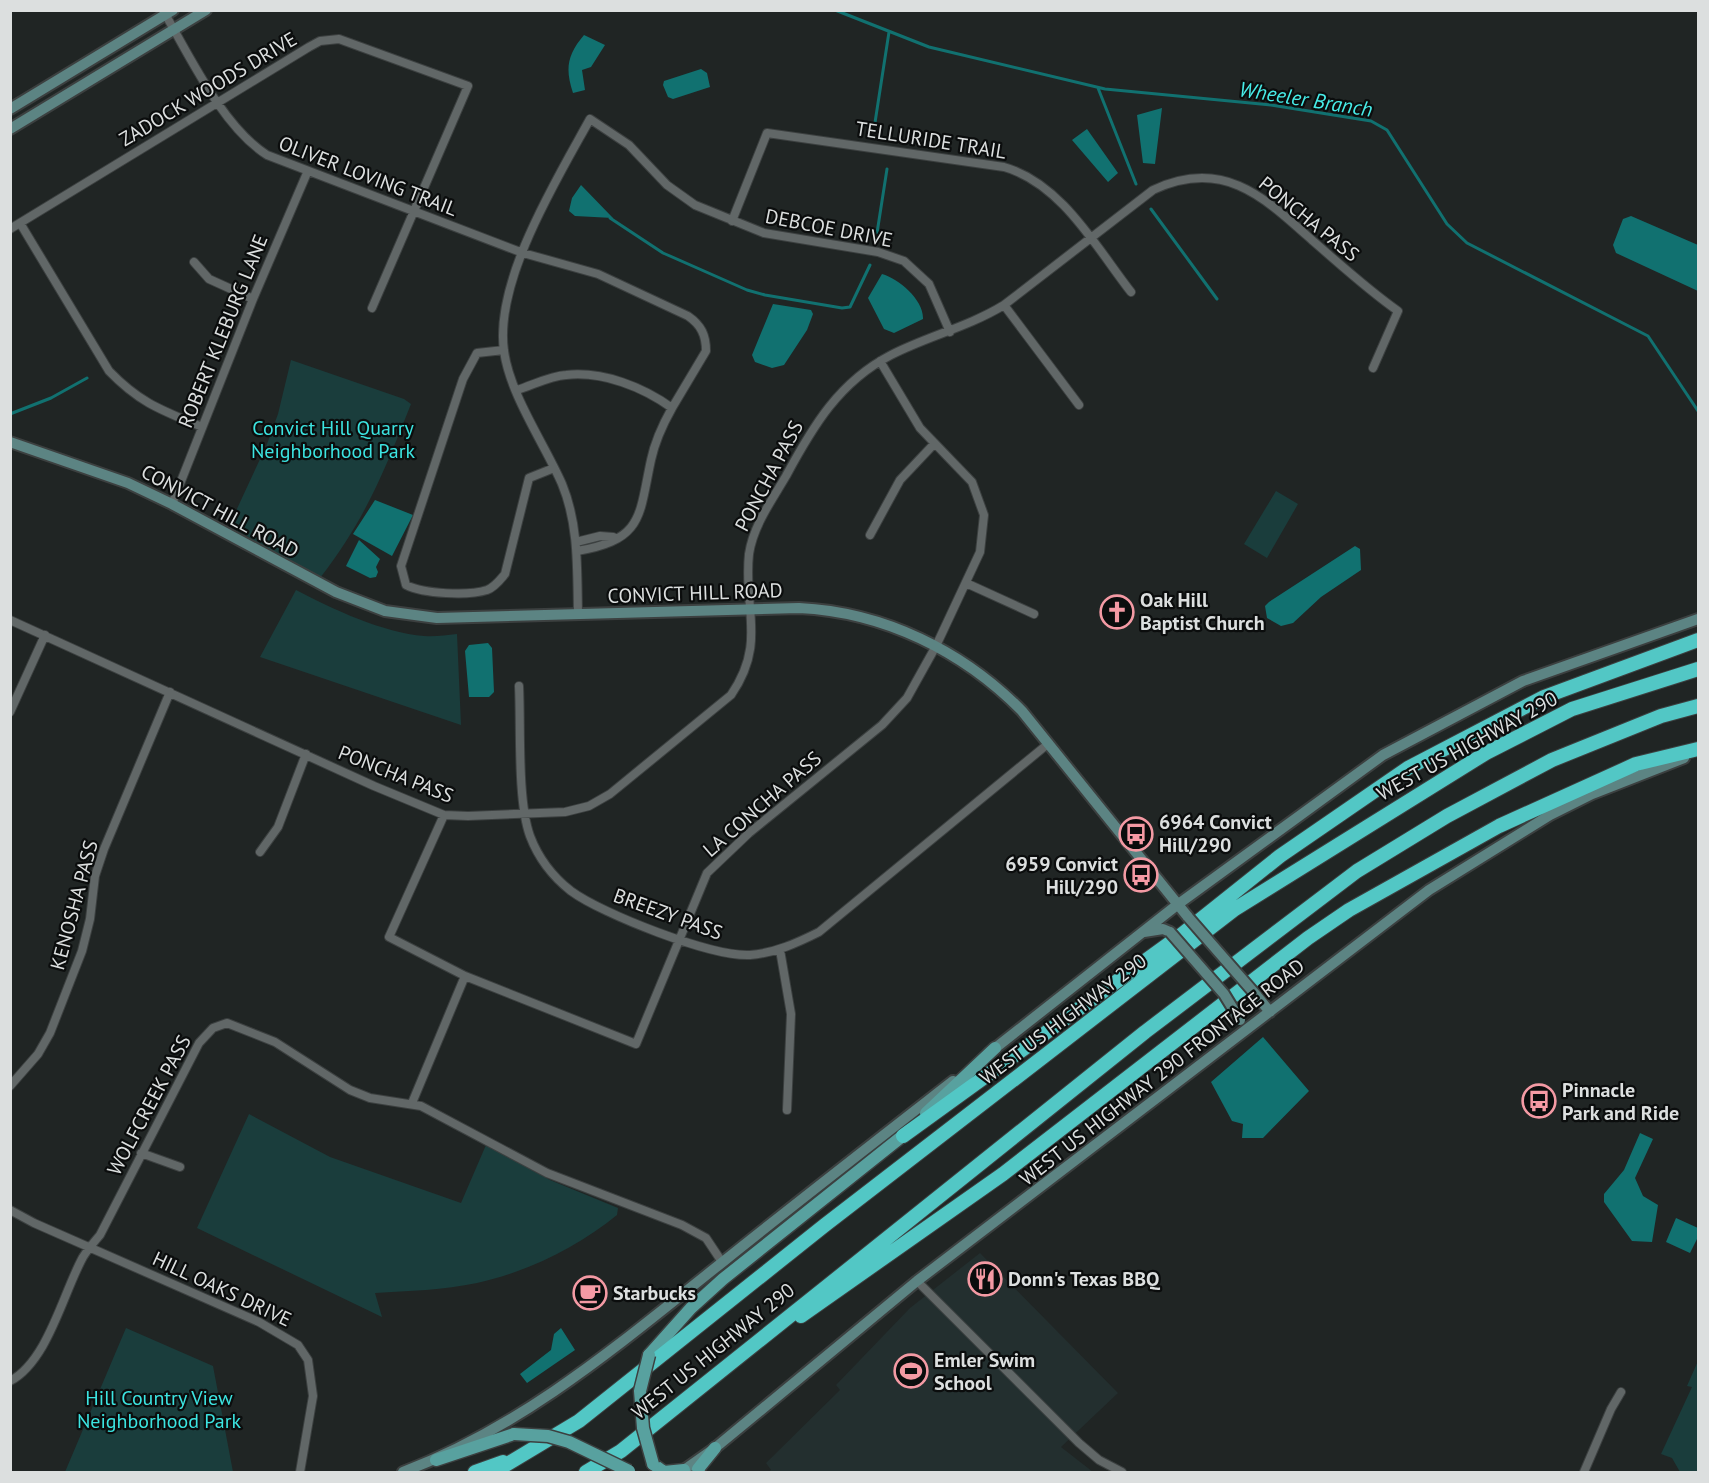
<svg xmlns="http://www.w3.org/2000/svg" width="1709" height="1483" viewBox="0 0 1709 1483" font-family="'PT Sans',sans-serif">
	<style>
		.built { fill: #232f2f }
		.green { fill: #1a3d3c }
		.water { fill: #117170 }
		.lines { fill: none; stroke-linecap: round; stroke-linejoin: round }
		.stream { stroke: #117170; stroke-width: 3 }
		.street-casing { stroke: #3c4040; stroke-width: 10 }
		.secondary-casing { stroke: #3c4040; stroke-width: 14 }
		.primary-casing { stroke: #3c4040; stroke-width: 15 }
		.highway-casing { stroke: #3c4040; stroke-width: 16 }
		.street { stroke: #616767; stroke-width: 8 }
		.secondary { stroke: #5c8483; stroke-width: 10 }
		.primary { stroke: #58a19f; stroke-width: 12 }
		.highway { stroke: #52c7c5; stroke-width: 14 }
		.secondary-bridge-casing { stroke: #3c4040; stroke-width: 14; stroke-linecap: butt }
		.primary-bridge-casing { stroke: #3c4040; stroke-width: 15; stroke-linecap: butt }
		.secondary-bridge { stroke: #5c8483; stroke-width: 10 }
		.primary-bridge { stroke: #58a19f; stroke-width: 12 }
		.labels { text-anchor: middle; dominant-baseline: central; stroke-width: 4.5; stroke-linejoin: round; paint-order: stroke }
		.street-label { font-size: 20px; fill: #dcdfdf; stroke: #0b0d0d }
		.park-label { font-size: 20px; fill: #3ce4e1; stroke: #0b0d0d }
		.poi-label { font-size: 20px; font-weight: bold; fill: #dcdfdf; stroke: #0b0d0d; text-anchor: start }
		.water-label { font-size: 21px; font-style: italic; fill: #47ece8; stroke: #0b0d0d }
	</style>
	<rect width="100%" height="100%" fill="#202524"/>
	<path class="built" d="M980,1253L1118,1393L1061,1447L1093,1472H768L771,1470L766,1463L840,1390L836,1385L910,1308Z"/>
	<path class="green" d="M291,360L404,399L411,404C384,472 365,520 320,578L229,526L267,444L278,414Z
		M1276,491L1298,504L1267,558L1244,544Z
		M296,590C332,609 384,633 424,636C435,637 446,635 457,634L461,725L260,657Z
		M249,1114L330,1157L461,1203L486,1145L550,1180L618,1208L617,1215C578,1247 527,1272 477,1283C444,1290 408,1291 375,1293L382,1317L197,1228Z
		M126,1328L213,1366L233,1472H65Z
		M1698,1361V1472H1680L1672,1458L1661,1454L1692,1387L1687,1386Z"/>
	<path class="water" d="M584,35L605,45L591,67L582,70L585,90L573,93C565,69 567,55 584,35Z
		M701,69L707,73L710,87L673,99L668,97L663,85L664,81Z
		M1162,108L1155,164L1143,163L1137,115Z
		M1087,129L1118,173L1108,182L1072,140Z
		M581,185L613,218L575,216L569,211L572,198Z
		M1631,216L1698,245V291L1616,253L1613,245L1623,219Z
		M882,274C899,279 924,300 923,319L894,333L884,329L868,298Z
		M773,304L811,310L813,314L807,330L784,365L772,368L755,362L752,355Z
		M375,500L413,515L392,556L353,534Z
		M359,540L380,559L376,567L378,572L376,577L370,578L346,566Z
		M1355,546L1360,549L1361,570L1321,597L1293,623L1281,626L1267,618L1265,606L1269,602Z
		M488,643L492,648L494,692L489,697H469L465,651L469,645Z
		M1263,1037L1309,1091L1263,1138H1242L1243,1124L1232,1121L1211,1082Z
		M1640,1133L1653,1139L1635,1178L1643,1196L1658,1205L1652,1242L1632,1241L1604,1202V1194L1624,1170Z
		M1676,1218L1698,1228V1237L1690,1253L1666,1242Z
		M561,1328L575,1350L527,1383L520,1374L551,1350L554,1334Z"/>
	<g class="lines">
		<path class="stream" d="M835,10L929,47L1105,89L1271,105L1371,121L1387,130L1447,224L1467,243L1648,336L1698,411
			M1098,88L1136,184
			M874,129L889,32
			M1151,209L1217,299
			M610,218L663,253L747,290L765,295L842,308L850,307L870,265
			M877,233L887,169
			M10,414L51,398L87,378"/>
		<g class="street-casing">
			<path id="street" d="M164,12C190,57 223,127 267,155L523,253L598,274L688,316C701,325 706,335 706,351L672,408
				M732,221L767,133L1004,167C1061,183 1096,247 1131,292
				M20,223L109,371C140,403 161,410 202,427
				M10,229L309,47L320,41L339,39L468,86L372,308
				M194,262L209,279L253,299
				M1004,305L1079,405
				M504,350L477,353L463,379L401,566L406,585C424,594 468,596 487,590C495,587 500,580 505,574L529,478L554,468
				M517,390C533,385 550,376 566,375C603,371 643,387 672,408C663,424 655,441 651,460C639,515 644,540 577,551
				M172,504L253,299L307,173
				M870,535L900,480L934,444
				M576,542L600,536L613,537
				M966,583L1034,614
				M578,614C577,570 579,525 562,484C544,443 510,395 504,351C494,281 557,179 590,119L629,145L667,185L695,205L764,233L878,252L904,261L929,284L950,332
				M10,620L374,786L444,815L468,816L565,812L589,806L610,794L731,695C767,643 743,609 749,554C753,526 772,500 786,476C813,426 839,382 891,355C928,336 968,327 1004,305L1153,190C1223,157 1264,197 1313,241C1341,265 1368,290 1398,311L1373,368
				M519,686C521,727 517,800 530,836C538,857 553,877 571,891C602,914 712,957 750,955C775,953 797,943 819,932L1049,743
				M10,712L45,635
				M444,815L389,937L465,976L636,1044L707,873L749,833L882,725L907,698L936,646L980,552L984,515L972,482L920,428L880,361
				M260,852L278,827L306,754
				M780,950L791,1014L787,1110
				M10,1086L38,1054L50,1033L82,951L90,919L95,876L104,849L170,692
				M412,1103L465,976
				M141,1153L180,1167
				M10,1210L34,1223L259,1322L298,1345L308,1360L313,1396L300,1472
				M917,1281L1079,1443L1099,1460L1122,1472
				M10,1381C48,1361 63,1293 83,1257C88,1249 94,1242 100,1235L199,1043L213,1028L227,1023L275,1042L350,1090L370,1098L421,1106L547,1173L682,1225L706,1238L722,1262
				M1584,1472L1611,1409L1621,1392"/>
		</g>
		<g class="secondary-casing">
			<path id="secondary" d="M10,109L173,10
				M10,129L206,10
				M10,442L128,483L172,504L336,592L385,611L437,618L799,608C884,612 963,651 1022,711L1188,917
				M1144,932L1163,929L1170,932
				M1256,995L1270,1012
				M989,1053L1177,905L1383,755L1523,681L1698,619
				M403,1472C525,1426 623,1341 724,1261C800,1200 876,1141 953,1081
				M681,1472L715,1448L917,1281L1429,890L1550,815L1592,794L1684,758"/>
		</g>
		<g class="primary-casing">
			<path id="primary" d="M926,1113L995,1048
				M649,1355L691,1308L723,1279L910,1130
				M436,1460L514,1434
				M653,1464L664,1472L684,1470
				M699,1472L698,1469L715,1448"/>
		</g>
		<g class="highway-casing">
			<path id="highway" d="M903,1136L1181,935L1280,856L1408,768L1544,697L1698,640
				M801,1316L1003,1174L1308,938L1349,910L1499,826L1636,764L1698,749
				M475,1472L503,1462
				M494,1472L579,1421L825,1225L1235,909L1486,753L1572,709L1698,669
				M586,1472L621,1451L1145,1032L1357,871L1447,816L1552,760L1661,716L1698,706"/>
		</g>
		<use href="#street" class="street"/>
		<use href="#secondary" class="secondary"/>
		<use href="#primary" class="primary"/>
		<use href="#highway" class="highway"/>
		<g class="secondary-bridge-casing">
			<path id="secondary-bridge" d="M1188,917L1256,995
				M1170,932L1224,994L1240,1020"/>
		</g>
		<g class="primary-bridge-casing">
			<path id="primary-bridge" d="M649,1355L640,1391L643,1428L653,1464
				M514,1434L548,1436L569,1442L629,1471"/>
		</g>
		<use href="#secondary-bridge" class="secondary-bridge"/>
		<use href="#primary-bridge" class="primary-bridge"/>
	</g>
	<defs>
		<g id="church-ring" transform="scale(1.725)"><circle r="9.5" fill="#0b0d0d" stroke="#f49aa4" stroke-width="1.5"/><path d="M-1.2-6h2.4v3.5h3.3v2.4h-3.3V6h-2.4V-.1h-3.3v-2.4h3.3Z" fill="#f49aa4"/></g>
		<g id="bus-ring" transform="scale(1.725)"><circle r="9.5" fill="#0b0d0d" stroke="#f49aa4" stroke-width="1.5"/><path d="M-5-6H5V4H4V6H2V4H-2V6H-4V4H-5ZM-3.5-4V0h7V-4ZM-3.5 1.2v1.5H-2V1.2ZM2 1.2v1.5H3.5V1.2Z" fill="#f49aa4"/></g>
		<g id="restaurant-ring" transform="scale(1.725)"><circle r="9.5" fill="#0b0d0d" stroke="#f49aa4" stroke-width="1.5"/><path d="M-5-6h1v4h1v-4h1v4h1v-4h1v5L-1.5 .5V6h-2V.5L-5-1ZM5-6V6H3V1.5H1.5Q1.5-4 5-6Z" fill="#f49aa4"/></g>
		<g id="cafe-ring" transform="scale(1.725)"><circle r="9.5" fill="#0b0d0d" stroke="#f49aa4" stroke-width="1.5"/><path d="M-5.5-4.5H6V0H3Q3 3.5 0 3.5H-2.5Q-5.5 3.5-5.5 0ZM3-3.2v2h1.7v-2ZM-6 4.5H4V6H-6Z" fill="#f49aa4"/></g>
		<g id="stadium-ring" transform="scale(1.725)"><circle r="9.5" fill="#0b0d0d" stroke="#f49aa4" stroke-width="1.5"/><path d="M0-5a6.5 5 0 1 0 0 10a6.5 5 0 1 0 0-10ZM-3.5-1.8h7v3.6h-7Z" fill="#f49aa4"/></g>
	</defs>
	<g fill-rule="evenodd">
		<use href="#church-ring" x="1117" y="612"/>
		<use href="#bus-ring" x="1136" y="834"/>
		<use href="#bus-ring" x="1141" y="875"/>
		<use href="#bus-ring" x="1539" y="1101"/>
		<use href="#restaurant-ring" x="985" y="1279"/>
		<use href="#cafe-ring" x="590" y="1293"/>
		<use href="#stadium-ring" x="911" y="1371"/>
	</g>
	<g class="labels">
		<g class="street-label">
			<text transform="translate(208 89) rotate(-31)">ZADOCK WOODS DRIVE</text>
			<text transform="translate(931 140) rotate(9)">TELLURIDE TRAIL</text>
			<text transform="translate(368 176) rotate(21)">OLIVER LOVING TRAIL</text>
			<text transform="translate(1309 219) rotate(39)">PONCHA PASS</text>
			<text transform="translate(829 228) rotate(11)">DEBCOE DRIVE</text>
			<text transform="translate(223 331) rotate(-68)">ROBERT KLEBURG LANE</text>
			<text transform="translate(769 476) rotate(-62)">PONCHA PASS</text>
			<text transform="translate(220 511) rotate(28)">CONVICT HILL ROAD</text>
			<text transform="translate(695 593) rotate(-2)">CONVICT HILL ROAD</text>
			<text transform="translate(1467 746) rotate(-29)">WEST US HIGHWAY 290</text>
			<text transform="translate(396 774) rotate(22)">PONCHA PASS</text>
			<text transform="translate(762 804) rotate(-41)">LA CONCHA PASS</text>
			<text transform="translate(74 905) rotate(-75)">KENOSHA PASS</text>
			<text transform="translate(668 914) rotate(20)">BREEZY PASS</text>
			<text transform="translate(1063 1019) rotate(-37)">WEST US HIGHWAY 290</text>
			<text transform="translate(1162 1072) rotate(-38)">WEST US HIGHWAY 290 FRONTAGE ROAD</text>
			<text transform="translate(149 1105) rotate(-62)">WOLFCREEK PASS</text>
			<text transform="translate(222 1289) rotate(25)">HILL OAKS DRIVE</text>
			<text transform="translate(713 1351) rotate(-39)">WEST US HIGHWAY 290</text>
		</g>
		<g class="park-label">
			<text x="333" y="428">Convict Hill Quarry<tspan x="333" dy="23">Neighborhood Park</tspan></text>
			<text x="159" y="1398">Hill Country View<tspan x="159" dy="23">Neighborhood Park</tspan></text>
		</g>
		<g class="poi-label">
			<text x="1140" y="600">Oak Hill<tspan x="1140" dy="23">Baptist Church</tspan></text>
			<text x="1159" y="822">6964 Convict<tspan x="1159" dy="23">Hill/290</tspan></text>
			<text x="1118" y="864" text-anchor="end">6959 Convict<tspan x="1118" dy="23">Hill/290</tspan></text>
			<text x="1562" y="1090">Pinnacle<tspan x="1562" dy="23">Park and Ride</tspan></text>
			<text x="1008" y="1279">Donn's Texas BBQ</text>
			<text x="613" y="1293">Starbucks</text>
			<text x="934" y="1360">Emler Swim<tspan x="934" dy="23">School</tspan></text>
		</g>
		<g class="water-label">
			<text transform="translate(1306 99) rotate(9)">Wheeler Branch</text>
		</g>
	</g>
	<rect width="1709" height="1483" fill="none" stroke="#dcdfdf" stroke-width="24"/>
</svg>
